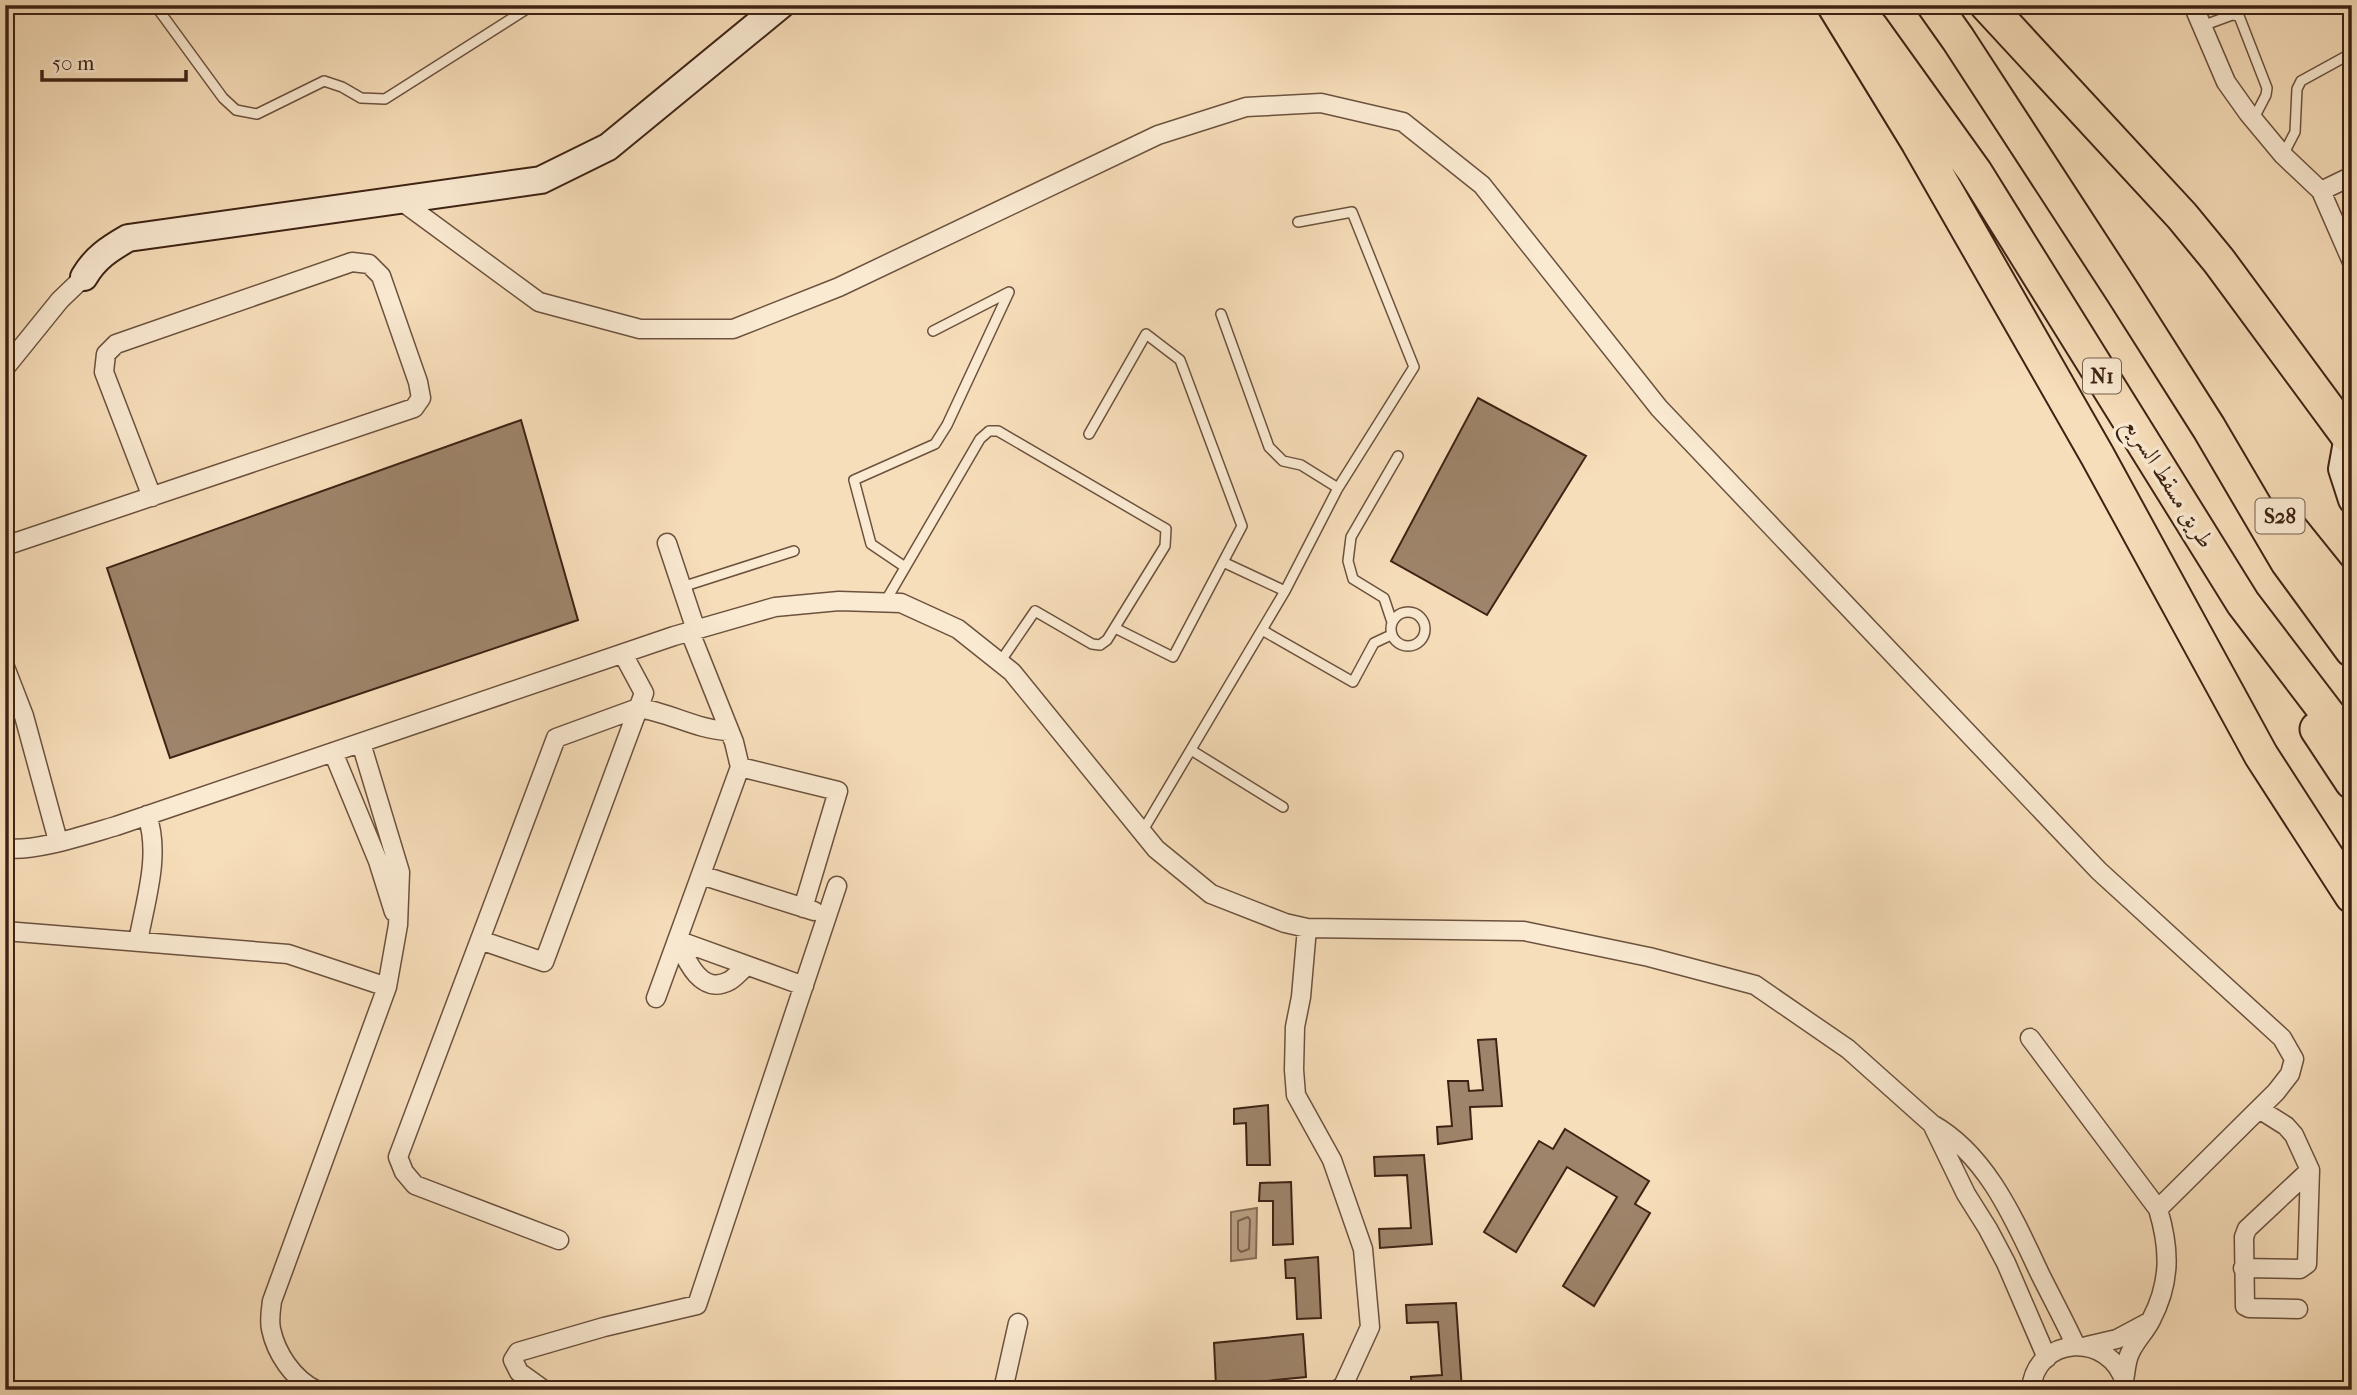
<svg xmlns="http://www.w3.org/2000/svg" width="2357" height="1395" viewBox="0 0 2357 1395" font-family="'IM FELL French Canon',Amiri,serif">
	<style>
		.water { fill: #b89e82; stroke: #876d56; stroke-width: 2 }
		.lines { fill: none; stroke-linecap: round; stroke-linejoin: round }
		.shore { stroke: #7b604b; stroke-width: 2 }
		.building { fill: #9e846a; stroke: #3e2314; stroke-width: 2 }
		.lane-casing { stroke: #6c523e; stroke-width: 12 }
		.street-casing { stroke: #6c523e; stroke-width: 21 }
		.secondary-casing { stroke: #3e2314; stroke-width: 30 }
		.highway-casing { stroke: #3e2314; stroke-width: 37 }
		.lane { stroke: #faead2; stroke-width: 9 }
		.street { stroke: #faead2; stroke-width: 18 }
		.secondary { stroke: #faead2; stroke-width: 26 }
		.highway { stroke: #f7deba; stroke-width: 33 }
		.labels { text-anchor: middle; dominant-baseline: central; stroke-width: 7; stroke-linejoin: round; paint-order: stroke }
		.shield { fill: #faead2; stroke: #765f4d; stroke-width: 2 }
		.shield-label { font-size: 21px; font-weight: bold; fill: #3e2314 }
		.street-label { font-size: 23px; fill: #3e2314; stroke: #faead2 }
	</style>
	<rect width="100%" height="100%" fill="#f7deba"/>
	<filter id="stains"><feTurbulence type="fractalNoise" baseFrequency=".00286" numOctaves="4"/><feColorMatrix values="0 0 0 0 .2 0 0 0 0 .09 0 0 0 0 .02 0 0 0 .5 -.17"/></filter>
	<radialGradient id="worn" r=".72"><stop offset=".6" stop-color="#630" stop-opacity="0"/><stop offset="1" stop-color="#630" stop-opacity=".3"/></radialGradient>
	<path class="water" d="M1257,1208L1256,1258L1231,1261V1212Z"/>
	<g class="lines">
		<path class="shore" d="M1248,1217L1250,1220L1249,1249L1241,1252L1238,1249V1221Z"/>
	</g>
	<path class="building" d="M1478,398L1586,456L1487,615L1391,561Z
		M521,420L578,620L170,758L107,568Z
		M1496,1039L1502,1106L1470,1107L1472,1139L1438,1144L1437,1127L1452,1126L1448,1081H1468L1469,1091L1483,1090L1478,1040Z
		M1268,1105L1270,1165H1247L1246,1123L1234,1124V1109Z
		M1565,1129L1649,1181L1635,1204L1650,1213L1594,1306L1563,1286L1617,1197L1567,1167L1516,1252L1484,1232L1539,1141L1553,1149Z
		M1424,1155L1432,1244L1380,1248L1379,1229L1411,1228L1407,1175L1375,1176L1374,1157Z
		M1291,1182L1293,1244L1273,1245V1201H1259L1260,1183Z
		M1318,1257L1321,1318L1297,1319L1295,1278H1286L1285,1260Z
		M1456,1303L1462,1390H1412L1411,1377L1442,1375L1438,1322L1407,1323L1406,1305Z
		M1303,1334L1306,1377L1216,1386L1214,1343Z"/>
	<g class="lines">
		<g class="lane-casing">
			<path id="lane" d="M155,5L223,98L236,110L257,114L324,81L342,87L361,98L385,99L533,5
				M2202,26L2232,15L2239,16L2267,88L2266,95L2253,120
				M2283,155L2295,132L2297,89L2301,81L2352,53
				M1221,314L1269,447L1283,461L1301,465L1338,488
				M1089,434L1146,334L1180,360L1242,526L1173,657L1115,628
				M1223,562L1285,591
				M905,567L871,544L854,480L935,444L947,425L1009,292L933,331
				M682,587L794,551
				M885,602L980,439L989,431H998L1166,529L1165,546L1107,640L1100,645L1092,644L1035,611L1000,662
				M1391 629a17 17 0 1 1 34 0a17 17 0 1 1-34 0Z
				M1392,622L1384,598L1353,579L1348,561L1351,537L1398,456
				M1262,630L1353,682L1374,643L1391,635
				M1191,750L1283,807
				M1142,832L1285,591L1338,488L1414,367L1352,212L1298,222"/>
		</g>
		<g class="street-casing">
			<path id="street" d="M2193,5L2226,82L2248,113L2283,155L2321,191L2352,262
				M2321,191L2352,176
				M400,200L539,302L640,329H733L839,287L1158,135L1246,107L1321,103L1403,122L1482,185L1659,408L2099,871L2282,1038L2294,1059L2290,1074L2276,1092L2158,1209
				M5,368L60,300L84,277
				M667,543L696,630
				M5,546C141,500 278,454 414,408L421,398L418,382L381,276L369,264L352,262L116,344L106,354L104,372L152,497
				M5,667L24,716L58,841
				M333,752L378,861L394,912
				M740,767L838,791L803,908
				M5,848C32,853 88,834 116,826L674,636L775,607L839,601L901,603L958,629L1012,672L1156,849L1211,894L1285,923L1307,928L1524,931L1649,957L1755,985L1848,1049L1932,1124C1987,1155 2014,1219 2040,1274C2052,1298 2065,1322 2076,1346
				M701,875L814,911
				M1307,928L1301,997L1295,1027L1294,1070L1296,1095L1332,1160L1363,1249L1370,1327L1343,1386L1336,1390
				M5,931L288,954L387,987
				M480,940L544,962L644,693L623,654
				M138,942C145,901 161,856 147,815
				M747,966C741,970 735,978 729,981C701,996 686,960 677,940L804,986
				M656,998L740,767L734,742L690,632
				M2030,1038L2158,1209C2170,1249 2171,1282 2151,1320C2145,1332 2135,1341 2130,1353C2126,1361 2126,1371 2124,1380
				M1932,1124L1966,1194L1988,1229L2006,1263L2047,1358
				M559,1240L415,1185L404,1172L398,1157L556,738L638,708C669,712 697,730 729,731
				M2243,1268L2300,1269L2307,1264L2310,1170L2294,1135L2286,1126L2259,1109
				M2298,1309L2249,1308L2245,1306L2244,1237L2247,1229L2310,1170
				M2087,1346L2117,1339L2147,1323
				M316,1390C293,1379 276,1353 271,1329C269,1320 271,1309 272,1301L387,987L398,925L400,872L361,743
				M544,1390L519,1372L513,1360L518,1352L604,1327L697,1305L837,886
				M1003,1390L1018,1323
				M2031,1390C2035,1335 2110,1331 2125,1383"/>
		</g>
		<g class="secondary-casing">
			<path id="secondary" d="M84,277C95,258 109,249 128,238L541,180L608,147L781,5
				M2348,436L2342,469L2352,500"/>
		</g>
		<g class="highway-casing">
			<path id="highway" d="M1834,5L1918,142L2097,455L2261,755L2352,896
				M1934,5L1958,39L2122,291L2209,428L2287,561L2352,650
				M1987,5L2182,216L2219,261L2348,436
				M1871,27L1975,172L2243,603L2352,746
				M2290,528L2352,605
				M2317,729L2352,782"/>
		</g>
		<use href="#lane" class="lane"/>
		<use href="#street" class="street"/>
		<use href="#secondary" class="secondary"/>
		<use href="#highway" class="highway"/>
	</g>
	<g class="labels">
		<g class="shield">
			<rect x="2083" y="358.5" width="38" height="35" rx="5"/>
			<rect x="2255.5" y="498.5" width="49" height="35" rx="5"/>
		</g>
		<g class="shield-label">
			<text x="2102" y="376">N1</text>
			<text x="2280" y="516">S28</text>
		</g>
		<g class="street-label">
			<text transform="translate(2169 483) rotate(58)">طريق مسقط السريع</text>
		</g>
	</g>
	<rect width="2357" height="1395" fill="none" stroke="#f7deba" stroke-width="28"/>
	<rect x="7" y="7" width="2343" height="1381" fill="none" stroke="#3e2314" stroke-width="3.5"/>
	<rect x="14" y="14" width="2329" height="1367" fill="none" stroke="#3e2314" stroke-width="2"/>
	<path d="M42 70v10h144v-10" fill="none" stroke="#3e2314" stroke-width="3.5"/>
	<text x="52" y="70" font-size="21" fill="#3e2314" stroke="#faead2" stroke-width="5" paint-order="stroke">50 m</text>
	<rect width="100%" height="100%" filter="url(#stains)"/>
	<rect width="100%" height="100%" fill="url(#worn)"/>
</svg>
